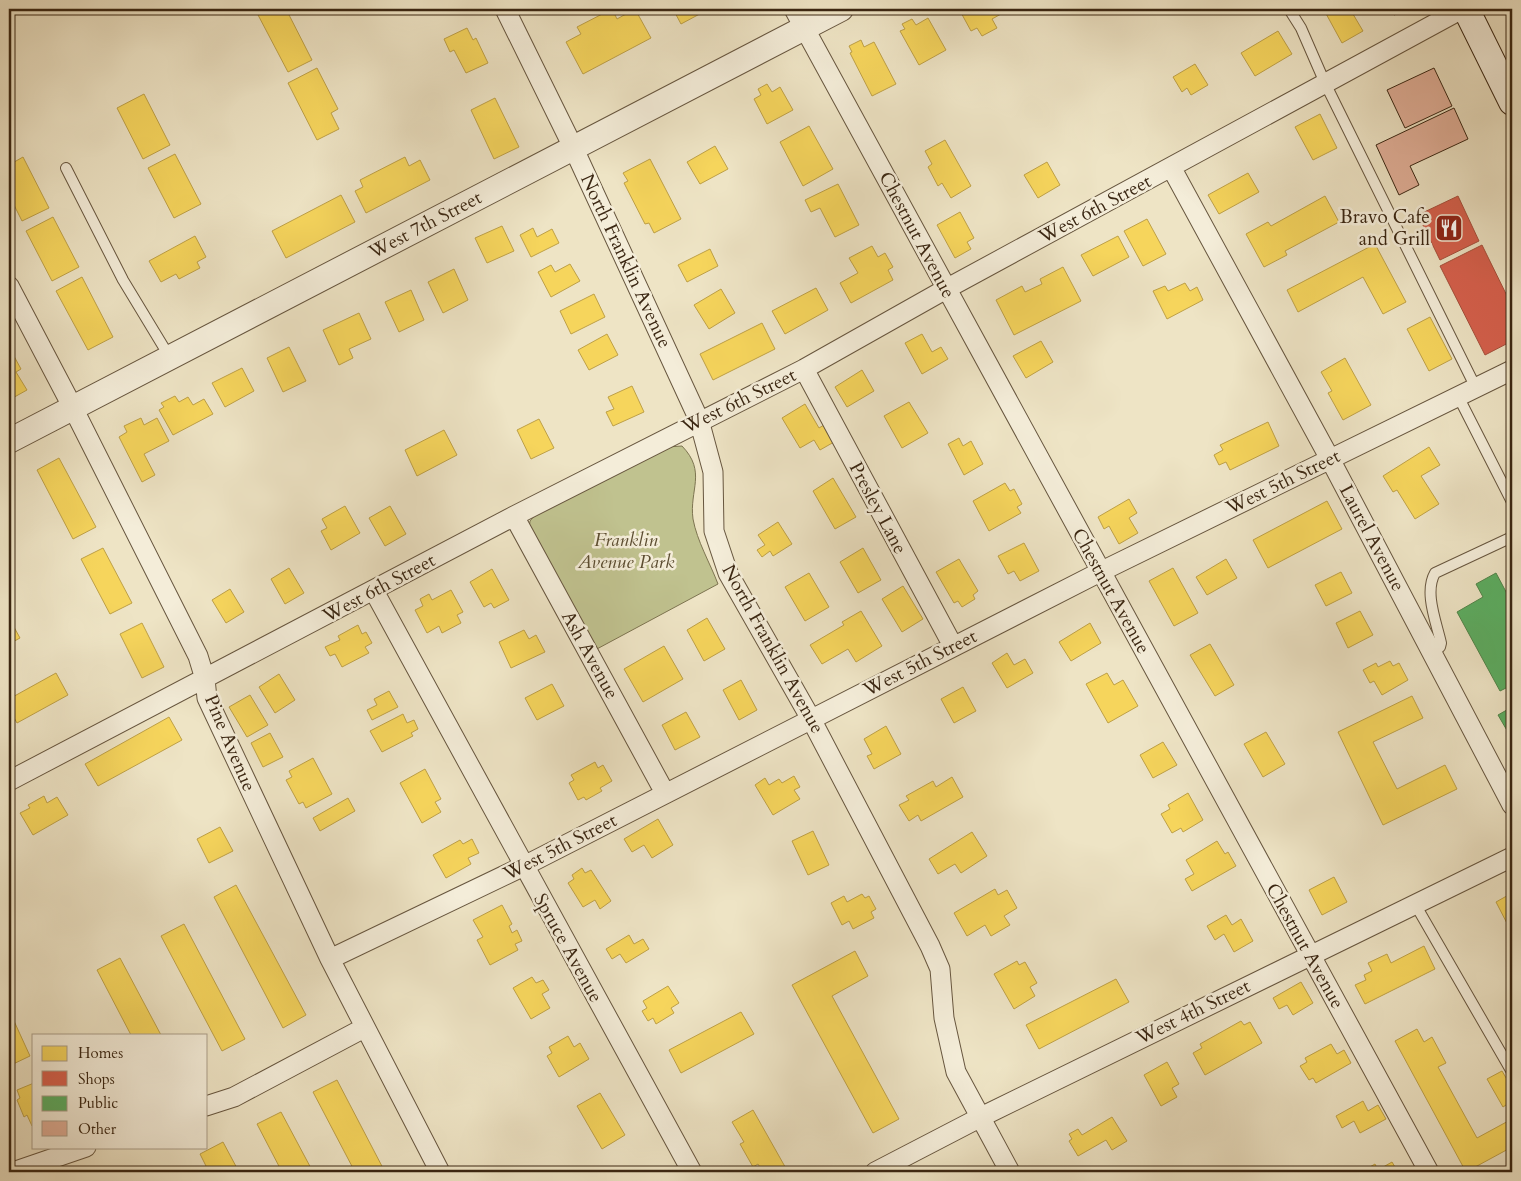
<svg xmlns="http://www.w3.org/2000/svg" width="1521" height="1181" viewBox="0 0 1521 1181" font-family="Cardo,serif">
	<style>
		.green { fill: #c0c28f; stroke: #7d7450 }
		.homes { fill: #f6d55c; stroke: #bea046 }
		.shops { fill: #d6604d; stroke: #a74f3b }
		.public { fill: #5aae61; stroke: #508549 }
		.building { fill: #e1af98; stroke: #3a2612 }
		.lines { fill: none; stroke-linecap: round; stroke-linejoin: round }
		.service-casing { stroke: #67563f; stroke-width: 12 }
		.minor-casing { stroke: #67563f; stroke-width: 21 }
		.tertiary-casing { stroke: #67563f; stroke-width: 26 }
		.secondary-casing { stroke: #3a2612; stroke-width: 28 }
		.service { stroke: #f4edd9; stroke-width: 10 }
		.minor { stroke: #f4edd9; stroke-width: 19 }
		.tertiary { stroke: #f4edd9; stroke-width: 24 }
		.secondary { stroke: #f4edd9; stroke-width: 26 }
		.labels { text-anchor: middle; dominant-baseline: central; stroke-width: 5; stroke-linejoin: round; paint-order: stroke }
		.street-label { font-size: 19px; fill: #3a2612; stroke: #f4edd9 }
		.poi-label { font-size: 19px; fill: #3a2612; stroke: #f4edd9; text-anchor: end }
		.park-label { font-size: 19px; font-style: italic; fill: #5c4d31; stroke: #f4edd9 }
	</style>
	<rect width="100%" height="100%" fill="#eee4c5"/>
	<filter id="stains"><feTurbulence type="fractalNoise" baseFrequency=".004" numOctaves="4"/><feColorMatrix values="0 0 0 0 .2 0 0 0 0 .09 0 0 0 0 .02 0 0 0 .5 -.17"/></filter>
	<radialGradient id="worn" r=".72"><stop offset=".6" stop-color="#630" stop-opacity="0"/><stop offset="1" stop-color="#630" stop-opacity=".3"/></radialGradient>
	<path class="green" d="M682,446C707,472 689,490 693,519C697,541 710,563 718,584L595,650L529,529L530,521L535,515L667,447Z"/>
	<path class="homes" d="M266,9H286L312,60L288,72L257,13Z
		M431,9H447L433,14Z
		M612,9L617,19L635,9L651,38L583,74L566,42L581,34L577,27Z
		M673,9H709L681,24Z
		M959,9H1010L992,19L997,28L982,36L977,28L971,31Z
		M1326,9H1350L1363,31L1342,43L1324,10Z
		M928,18L946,50L919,65L900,31L905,29L902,24L912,19L916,25Z
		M467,28L473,40L476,38L488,63L466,73L454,50L450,52L444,39Z
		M1278,31L1292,54L1255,76L1241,53Z
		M861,40L864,47L874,42L896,84L872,96L850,53L852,52L849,46Z
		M1195,64L1208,85L1191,95L1187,88L1182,92L1173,77Z
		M317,68L338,109L331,113L339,129L317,140L288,83Z
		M767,84L772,92L780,87L793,110L767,124L754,99L761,95L758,89Z
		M144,94L170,145L143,159L117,108Z
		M495,98L519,147L494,159L471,110Z
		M1320,114L1337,148L1313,160L1295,127Z
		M809,126L833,169L803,186L780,142Z
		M945,140L971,186L951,198L942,183L938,186L928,167L932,164L925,151Z
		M715,146L728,169L700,184L687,162Z
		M175,154L201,204L174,218L148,168Z
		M23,157L49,208L22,221L9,195V165Z
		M405,157L409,166L420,160L430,180L366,213L355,191L363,187L360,180Z
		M650,159L681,219L654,233L649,223L645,224L624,183L628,181L623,173Z
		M1047,162L1060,185L1038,198L1024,175Z
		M1248,173L1259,192L1219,214L1208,195Z
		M838,184L859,225L835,237L820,208L811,212L805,200Z
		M341,195L355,222L286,258L272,231Z
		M1325,196L1339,222L1285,251L1287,255L1264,267L1246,234L1268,222L1271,226Z
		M960,212L974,238L967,242L971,249L955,258L937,225Z
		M53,217L79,267L52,281L26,231Z
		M1147,219L1166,254L1143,266L1124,231Z
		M502,226L514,251L487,263L475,238Z
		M533,228L537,237L552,229L559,243L531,257L520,235Z
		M195,236L206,257L197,262L200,268L179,279L176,274L161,282L149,261Z
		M1118,236L1129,257L1093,276L1081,255Z
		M1375,244L1406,302L1383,314L1363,277L1298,312L1287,290Z
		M872,246L878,257L885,253L893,267L888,270L893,280L851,303L840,283L858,273L849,258Z
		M710,249L718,266L687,282L678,265Z
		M570,264L580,281L551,297L538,272L551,265L555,272Z
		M1063,267L1081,301L1014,335L996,300L1022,286L1025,292L1042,284L1040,279Z
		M454,269L468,300L443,313L428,282Z
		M82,277L113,337L88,350L56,291Z
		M1185,283L1190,291L1197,287L1203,300L1167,319L1153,291L1165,286L1168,291Z
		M816,288L828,310L785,334L772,311Z
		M721,289L735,313L709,329L694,305Z
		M411,290L424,320L399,332L385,302Z
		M594,294L605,317L571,334L560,311Z
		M359,313L371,339L349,349L353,358L339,365L323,330Z
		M1430,317L1452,359L1429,371L1407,329Z
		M762,323L775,349L713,380L700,354Z
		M607,334L618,355L589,370L578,350Z
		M922,334L932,352L941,347L948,359L922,374L905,343Z
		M1041,341L1053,362L1026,378L1013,356Z
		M9,347L21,369L16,372L27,390L9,400Z
		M289,347L306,381L283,392L267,358Z
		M1345,358L1371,405L1343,420L1328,393L1332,391L1321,372Z
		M242,368L254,391L225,407L212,383Z
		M862,370L874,391L847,407L835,387Z
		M632,386L644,412L613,426L606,412L614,409L608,397Z
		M175,396L179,402L188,397L193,405L204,399L213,414L173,435L159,410L164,407L161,403Z
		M909,402L928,433L902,448L884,416Z
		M805,404L819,428L824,425L834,442L820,450L814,440L800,448L782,418Z
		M141,418L144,425L157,418L169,441L144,454L155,475L142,482L119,437L127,432L124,426Z
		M539,419L554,448L531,459L517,430Z
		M1268,422L1279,446L1230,470L1226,462L1219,465L1214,455L1223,450L1220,445Z
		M444,430L457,455L417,476L405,450Z
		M959,438L963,446L971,441L983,464L964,475L948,444Z
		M1429,447L1440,465L1421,476L1439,504L1415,519L1397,490L1393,492L1383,476Z
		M59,458L96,527L73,539L37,470Z
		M833,478L856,517L835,529L813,491Z
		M1005,483L1010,491L1014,489L1022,504L1017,507L1021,513L989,531L973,501Z
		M1129,499L1137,513L1129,518L1138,533L1119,544L1109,526L1104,529L1098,517Z
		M1327,501L1342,529L1268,568L1253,540Z
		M345,506L360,533L331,550L321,531L327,528L322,519Z
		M390,506L406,534L385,546L369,518Z
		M778,522L792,544L773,556L770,551L762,557L757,550L765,545L758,535Z
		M1024,543L1039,571L1020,581L1014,571L1008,574L998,556Z
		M103,548L132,603L110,614L81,559Z
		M863,548L881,580L858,593L840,562Z
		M959,559L978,591L973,595L975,599L962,607L958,601L954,603L936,572Z
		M1226,559L1237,578L1207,595L1196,577Z
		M289,568L304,593L285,604L271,579Z
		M1173,568L1198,613L1174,626L1149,581Z
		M492,569L509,600L494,608L491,603L484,607L470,582Z
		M1341,572L1352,593L1326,606L1315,585Z
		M809,573L829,607L805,621L785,587Z
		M903,586L923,619L902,632L882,599Z
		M230,589L244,612L226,623L212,600Z
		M451,590L463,612L457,615L461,623L442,633L439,626L427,633L415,610L423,606L420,599L429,594L432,600Z
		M861,611L882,646L856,662L848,649L822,664L810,645L844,625L842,622Z
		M1360,611L1373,635L1348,648L1336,623Z
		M9,618L20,638L9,644Z
		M707,618L725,649L704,661L687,630Z
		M142,623L164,667L142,678L120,634Z
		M1090,623L1101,643L1071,661L1059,642Z
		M358,625L362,634L366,632L372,643L365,647L369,653L342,667L335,654L330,656L325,647L340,640L338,636Z
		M524,630L529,639L536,635L545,652L511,668L499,642Z
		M1210,644L1234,685L1215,696L1190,655Z
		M664,646L683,679L643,702L624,669Z
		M1007,653L1014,665L1025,659L1033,673L1007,688L992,663Z
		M1390,661L1393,666L1399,663L1408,680L1382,695L1374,681L1370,683L1363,670L1376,663L1378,667Z
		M56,673L68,695L17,723L9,709V699Z
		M1107,673L1114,685L1123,680L1138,706L1108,723L1086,684Z
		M279,674L295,700L275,713L259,687Z
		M741,680L757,710L739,720L723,690Z
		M552,684L564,706L537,720L525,698Z
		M963,687L976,711L954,723L941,699Z
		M389,691L398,707L372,720L367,710L377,705L374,699Z
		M250,695L268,725L247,737L229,707Z
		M1412,696L1423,718L1373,742L1397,789L1445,765L1457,789L1383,825L1338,732Z
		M686,712L700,737L675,750L662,725Z
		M403,714L407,723L414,720L418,729L411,733L413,736L382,752L370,731Z
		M169,717L182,740L98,786L85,764Z
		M886,726L901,754L874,769L867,756L872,754L864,739Z
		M1266,732L1285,764L1263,777L1244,744Z
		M270,733L283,757L263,767L251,743Z
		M1163,742L1177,765L1153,778L1140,755Z
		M313,758L332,794L306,808L303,802L299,804L286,780L292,777L289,771Z
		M595,762L598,768L603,765L612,781L600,788L602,791L586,800L584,797L578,800L569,783L574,780L571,775Z
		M425,769L441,799L435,802L441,812L422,823L400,783Z
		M794,776L800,787L794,790L800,799L773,815L755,785L765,778L769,785L779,779L782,783Z
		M952,777L963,797L921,821L918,815L909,821L899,805L909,800L906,796L933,781L936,787Z
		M1188,793L1203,820L1183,832L1181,828L1172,833L1161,814L1170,809L1168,805Z
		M44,796L47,803L57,797L68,815L33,835L20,813L30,808L28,805Z
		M348,798L355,811L320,831L313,818Z
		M658,819L673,845L652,858L644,845L632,852L624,839Z
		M220,827L233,851L209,863L197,839Z
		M813,831L829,865L808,875L792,841Z
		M972,832L987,856L961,873L955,864L938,874L929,859Z
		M472,839L479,853L468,858L471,864L446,878L433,855L460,840L463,844Z
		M1217,841L1225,854L1228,852L1236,866L1192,891L1185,879L1194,874L1186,860Z
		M582,868L585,873L591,870L611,901L600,909L595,900L583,907L568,883L574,879L572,875Z
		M1334,877L1347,902L1322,915L1309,890Z
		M236,885L306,1015L283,1028L214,897Z
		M995,889L998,895L1007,890L1017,908L1004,916L1010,925L991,936L985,925L967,936L954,913Z
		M1512,893V933L1496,902Z
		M862,894L865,898L869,896L876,909L871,912L874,918L853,929L849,921L842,925L831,903L844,896L847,902Z
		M502,905L512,924L509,926L512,933L517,930L522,941L515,944L518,950L490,965L477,940L483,937L473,920Z
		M1226,915L1232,925L1241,919L1253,941L1234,952L1224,934L1215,940L1207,926Z
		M184,924L245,1039L222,1051L161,936Z
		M629,935L634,944L643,939L649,949L626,963L620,954L612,959L606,949Z
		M1424,946L1435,969L1365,1004L1355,985L1366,980L1364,975L1372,971L1368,963L1387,954L1391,963Z
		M855,951L868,976L832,996L899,1119L873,1133L792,985Z
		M120,958L161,1035H131L97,970Z
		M1017,961L1019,965L1025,962L1037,983L1030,987L1035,996L1014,1009L994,974Z
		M532,977L536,983L543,980L549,990L542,994L550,1008L531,1019L513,988Z
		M1116,979L1129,1002L1039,1049L1026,1025Z
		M1301,982L1313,1003L1293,1015L1287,1005L1279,1009L1273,998Z
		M668,986L679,1003L671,1008L674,1013L656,1024L653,1018L648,1021L642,1011L647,1008L643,1001Z
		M741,1012L754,1034L681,1073L669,1050Z
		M14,1021L30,1056L9,1066V1023Z
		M1241,1021L1244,1025L1250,1022L1262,1043L1205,1075L1193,1053L1202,1048L1200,1044Z
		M1417,1029L1424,1042L1432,1037L1446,1063L1438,1067L1477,1138L1512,1119V1147L1466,1172L1395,1041Z
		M568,1036L574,1047L580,1043L589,1059L559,1077L547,1056L552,1053L549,1047Z
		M1331,1044L1337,1054L1344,1050L1351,1063L1316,1083L1313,1078L1309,1080L1300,1066L1307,1062L1305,1058Z
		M1167,1062L1179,1084L1172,1088L1177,1097L1161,1106L1144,1075Z
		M1502,1071L1512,1088V1101L1503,1107L1487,1079Z
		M337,1080L385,1172H355L313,1092Z
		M34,1083V1126H32L27,1115L24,1117L17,1100L20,1098L17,1090Z
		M600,1093L625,1135L602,1149L577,1106Z
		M1363,1101L1368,1111L1378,1105L1386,1119L1360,1133L1354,1121L1342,1128L1336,1116Z
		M753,1110L788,1172H763L758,1164L753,1167L740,1144L744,1142L732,1122Z
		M281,1112L313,1172H282L257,1124Z
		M1112,1117L1127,1141L1112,1150L1106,1140L1078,1156L1069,1141L1072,1139L1069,1134L1078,1129L1082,1135Z
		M223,1142L239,1172H209L200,1154Z
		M1392,1162L1398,1172H1361L1375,1164L1378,1170Z"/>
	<path class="shops" d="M1458,196L1479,241L1440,260L1418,215Z
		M1482,245L1512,306V341L1485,355L1440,266Z"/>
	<path class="public" d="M1496,573L1512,603V685L1500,691L1457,612L1483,597L1476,584Z
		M1512,707V739L1498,715Z"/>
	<path class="building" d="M1390,9H1405L1394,15Z
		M1434,68L1452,106L1405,128L1387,90Z
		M1454,108L1468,139L1410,166L1419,185L1399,195L1376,145Z"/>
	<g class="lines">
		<g class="service-casing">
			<path id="service" d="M1289,9L1301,28L1325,83L1476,388
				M66,168L123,280L169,356
				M1458,396L1512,502
				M1432,653L1440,647L1441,643C1436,621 1424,592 1435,573L1512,537
				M1415,904L1512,1072"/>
		</g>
		<g class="minor-casing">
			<path id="minor" d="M505,9L573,147L699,420L713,472L714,531L728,573L811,719L930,946L940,969L944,1018L956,1072L1010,1172
				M794,9L1429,1172
				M1171,167L1330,459L1512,805
				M9,286L72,406L198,656L205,679L207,698L330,959L440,1172
				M804,369L953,646
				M514,516L665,793
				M374,591L692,1172
				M9,781L514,516L804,369L946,289L1462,9
				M330,959L524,866L1100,572L1512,370
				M206,1106L234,1097L364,1028
				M13,1172L86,1147
				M875,1172L981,1117L1512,857"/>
		</g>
		<g class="tertiary-casing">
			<g id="tertiary">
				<path id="s1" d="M9,441L841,9"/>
			</g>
		</g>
		<g class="secondary-casing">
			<path id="secondary" d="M1466,9L1512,102"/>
		</g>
		<use href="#service" class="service"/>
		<use href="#minor" class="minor"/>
		<use href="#tertiary" class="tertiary"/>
		<use href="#secondary" class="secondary"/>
	</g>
	<defs>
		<g id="restaurant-square" transform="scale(1.4375)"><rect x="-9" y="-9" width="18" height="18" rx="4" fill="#8f2418" stroke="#f4edd9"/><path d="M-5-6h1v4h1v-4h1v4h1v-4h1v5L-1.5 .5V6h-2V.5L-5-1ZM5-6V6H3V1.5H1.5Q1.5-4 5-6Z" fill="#fff"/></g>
	</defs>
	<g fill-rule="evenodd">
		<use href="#restaurant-square" x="1449" y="228"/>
	</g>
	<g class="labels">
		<g class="street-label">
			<text transform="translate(1095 209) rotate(-28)">West 6th Street</text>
			<text stroke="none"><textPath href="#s1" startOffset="469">West 7th Street</textPath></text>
			<text transform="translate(917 235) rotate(62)">Chestnut Avenue</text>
			<text transform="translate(626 261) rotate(65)">North Franklin Avenue</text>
			<text transform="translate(739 401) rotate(-26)">West 6th Street</text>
			<text transform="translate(1283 482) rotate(-26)">West 5th Street</text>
			<text transform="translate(878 508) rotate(62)">Presley Lane</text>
			<text transform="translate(1372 538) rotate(62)">Laurel Avenue</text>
			<text transform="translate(379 588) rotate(-28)">West 6th Street</text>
			<text transform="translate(1111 591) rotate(61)">Chestnut Avenue</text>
			<text transform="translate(773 649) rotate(61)">North Franklin Avenue</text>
			<text transform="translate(590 655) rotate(61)">Ash Avenue</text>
			<text transform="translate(920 663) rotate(-27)">West 5th Street</text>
			<text transform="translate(230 743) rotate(67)">Pine Avenue</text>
			<text transform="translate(560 847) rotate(-27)">West 5th Street</text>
			<text transform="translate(1305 946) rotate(61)">Chestnut Avenue</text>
			<text transform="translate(568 948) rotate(61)">Spruce Avenue</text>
			<text transform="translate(1193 1012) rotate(-26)">West 4th Street</text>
		</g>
		<g class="poi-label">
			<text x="1430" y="217">Bravo Cafe<tspan x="1430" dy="22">and Grill</tspan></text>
		</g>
		<g class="park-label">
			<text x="626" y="540">Franklin<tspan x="626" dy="22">Avenue Park</tspan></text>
		</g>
	</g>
	<rect width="1521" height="1181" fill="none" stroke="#eee4c5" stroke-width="30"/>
	<rect x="10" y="10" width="1501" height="1161" fill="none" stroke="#3a2612" stroke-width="2.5"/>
	<rect x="15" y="15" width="1491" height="1151" fill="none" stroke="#3a2612"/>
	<rect x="32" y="1034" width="175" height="115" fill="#f4edd9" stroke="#aa9d89"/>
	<rect x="42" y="1046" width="25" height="15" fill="#f6d55c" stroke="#aa9d89"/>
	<text x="78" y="1058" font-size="15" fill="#3a2612">Homes</text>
	<rect x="42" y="1071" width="25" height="15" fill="#d6604d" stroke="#aa9d89"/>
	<text x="78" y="1084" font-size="15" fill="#3a2612">Shops</text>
	<rect x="42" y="1096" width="25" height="15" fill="#5aae61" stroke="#aa9d89"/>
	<text x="78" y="1108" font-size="15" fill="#3a2612">Public</text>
	<rect x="42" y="1121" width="25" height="15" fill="#e1af98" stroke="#aa9d89"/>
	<text x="78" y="1134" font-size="15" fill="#3a2612">Other</text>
	<rect width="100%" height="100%" filter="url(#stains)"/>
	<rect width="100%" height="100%" fill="url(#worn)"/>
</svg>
